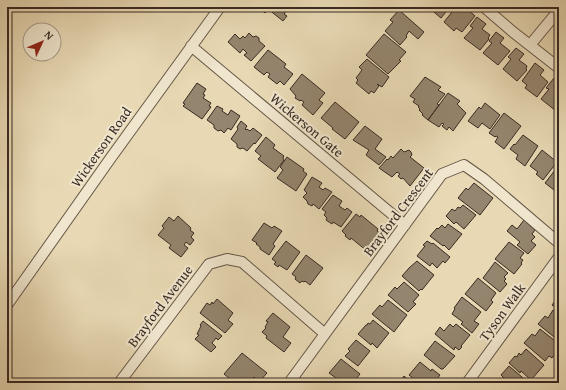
<svg xmlns="http://www.w3.org/2000/svg" width="566" height="390" viewBox="0 0 566 390" font-family="'Gentium Book Plus',serif">
	<style>
		.building { fill: #94856e; stroke: #382a23 }
		.lines { fill: none; stroke-linecap: round; stroke-linejoin: round }
		.minor-casing { stroke: #645647; stroke-width: 12 }
		.minor { stroke: #f0e6ce; stroke-width: 10 }
		.labels { text-anchor: middle; dominant-baseline: central; stroke-width: 4; stroke-linejoin: round; paint-order: stroke }
		.street-label { font-size: 14px; fill: #382a23; stroke: #f0e6ce }
	</style>
	<rect width="100%" height="100%" fill="#e8d9b4"/>
	<filter id="stains"><feTurbulence type="fractalNoise" baseFrequency=".005" numOctaves="4"/><feColorMatrix values="0 0 0 0 .2 0 0 0 0 .09 0 0 0 0 .02 0 0 0 .5 -.17"/></filter>
	<radialGradient id="worn" r=".72"><stop offset=".6" stop-color="#630" stop-opacity="0"/><stop offset="1" stop-color="#630" stop-opacity=".3"/></radialGradient>
	<path class="building" d="M258,7H293L290,10L288,9L284,14L287,16L283,21L268,9L265,13Z
		M428,7H450L441,18Z
		M456,7L462,12L465,7L475,16L462,32L456,28L454,31L444,22Z
		M399,10L424,32L418,39L409,31L406,36L407,37L400,45L385,31L393,22L390,20Z
		M477,17L486,24L482,29L490,35L488,38L489,39L480,50L464,38L473,28L470,26Z
		M496,32L504,38L500,43L510,51L498,65L483,53L492,43L489,41Z
		M249,33L253,37L256,36L259,38V41L265,46L251,61L244,55L247,53L243,49L240,53L228,42L235,34L240,39L243,36L245,38Z
		M384,34L406,52L399,60L401,61L388,74L366,55Z
		M516,48L524,54L519,60L527,66L526,69L527,70L517,81L503,69L511,59L508,57Z
		M268,50L286,64L284,67L293,74L284,85L280,81L277,84L268,77L270,74L267,72L264,75L254,67Z
		M367,59L389,77L382,87L377,84L379,86L374,93L371,91L369,94L356,83L358,80L356,78L362,70L359,67Z
		M535,63L544,70L540,75L548,82L537,97L525,88L527,85L522,81Z
		M302,74L325,93L319,100L323,103L313,115L302,105L304,102L301,100L300,101L295,98L296,96L290,89Z
		M425,77L441,87L438,90L445,94L437,104L439,105L428,120L422,115L423,114L419,110L420,109L418,107L419,106L413,102L415,99L410,96Z
		M554,78L559,82V107L556,111L541,99L549,89L546,88Z
		M197,83L206,89L203,94L205,95L203,98L211,103L209,106L211,107L202,119L183,106L185,104L183,103Z
		M448,93L460,101L457,104L466,113L453,131L449,127L447,130L442,126L444,124L442,123L439,127L428,120Z
		M335,102L359,122L345,139L332,129L333,128L321,118Z
		M485,103L500,115L490,129L482,123L478,128L468,121L479,107L481,109Z
		M217,106L223,109L222,111L228,115L231,110L240,116L231,130L228,128L224,133L221,130L218,131L214,128V125L207,120Z
		M504,113L521,126L504,149L495,142L498,137L496,136L495,137L489,133Z
		M241,121L247,126L245,129L246,130L247,129L250,131L253,128L262,135L255,144L254,143L247,151L243,148L240,149L237,147V144L231,139L238,129L237,127Z
		M365,126L382,139L375,149L386,157L379,165L366,155L369,150L353,140Z
		M523,135L538,146L525,166L516,159L518,155L510,149L514,144L515,145Z
		M266,137L275,145L273,148L284,156L283,158L284,160L275,172L258,159L261,156L255,151Z
		M401,149L404,152L409,150L411,152L412,155L410,157L424,168L410,186L403,178L401,179L398,176L400,174L397,172L392,177L379,168L387,159L388,160L391,156L393,158Z
		M542,150L557,162L543,180L536,174L538,172L530,166Z
		M287,157L304,169L303,171L307,174L296,191L277,178L283,170L280,167Z
		M559,165V190L557,188L554,190L545,183Z
		M312,177L322,183L319,187L323,190L325,188L332,192L319,209L313,204L312,206L308,204L307,201L303,197L307,193L304,190Z
		M474,183L493,198L480,215L458,198L466,188L468,190Z
		M333,195L342,201L339,206L345,210L347,208L352,212L341,227L333,222L332,224L326,220L327,218L324,215L326,212L322,209Z
		M463,205L476,215L464,229L456,222L454,224L446,216L452,209L455,211L458,207L460,208Z
		M356,214L360,217L361,215L378,229L377,231L381,234L367,251L351,238L350,240L345,236L346,235L342,231Z
		M178,216L191,228L190,230L194,233L191,237L194,240L190,245L186,242L184,245L188,248L181,257L169,248L171,245L158,235L164,228L162,226L169,217L174,221Z
		M524,220L535,230L532,234L535,237L531,241L536,245L528,254L517,245L520,242L507,231L512,225L517,229Z
		M264,223L272,228L274,226L282,231L273,244L275,246L269,255L260,249V247L256,244L257,243L252,240Z
		M448,224L462,234L449,250L444,245L443,246L430,236L437,228L438,229L442,225L445,228Z
		M286,241L300,252L287,270L279,265L278,267L274,264L276,262L272,259Z
		M427,241L432,244L433,243L450,257L445,263L443,261L437,268L432,263L430,266L417,256L425,246L423,245Z
		M509,242L524,253L520,258L523,260L521,263L522,264L514,274L495,259Z
		M306,255L323,268L310,285L305,281L304,282L302,281L300,283L295,279L296,277L292,274Z
		M417,261L434,275L422,290L421,289L419,291L402,276L409,268Z
		M495,262L508,273L504,277L506,279L504,281L507,284L500,292L483,278Z
		M478,278L496,293L491,300L493,302L486,311L465,294Z
		M404,282L419,295L413,302L416,304L408,312L388,295L395,287L397,289Z
		M559,296V310L552,305Z
		M462,297L481,312L474,321L479,324L472,333L461,324L463,322L452,314L455,309L454,308Z
		M217,299L233,313L228,320L233,324L225,333L200,313L207,303L210,305L212,302L213,304Z
		M388,300L407,315L394,332L372,314L380,305L382,307Z
		M553,310L559,314V341L538,324L545,316L548,318Z
		M273,313L290,327L283,337L291,343L284,352L266,338L267,336L262,332L266,328L265,327L268,322L266,321Z
		M373,320L389,333L377,348L372,343L371,345L358,334L366,325H367L368,323L370,324Z
		M203,321L222,336L218,340L216,338L212,343L216,347L211,352L195,339L199,335L197,334L201,326L200,325Z
		M450,324L453,327L456,324L470,335L461,346L462,347L459,350L455,347L454,350L435,334L440,327L444,331Z
		M540,329L559,344L555,349L557,351L552,358L549,356L545,361L524,343L532,334L535,336Z
		M356,340L370,351L358,366L345,356L350,351L348,349Z
		M435,341L455,356L443,369H441L424,355Z
		M526,349L544,365L531,380L521,371L520,373L509,363L515,356L517,357L519,353L521,355Z
		M242,353L267,373L259,382L254,377L249,383H235L224,374Z
		M341,359L360,374L353,383H343L329,373Z
		M420,362L431,371L432,369L440,375L434,383H419L409,375Z
		M509,366L529,383H501L505,379L501,375Z
		M404,376L412,383H399Z"/>
	<g class="lines">
		<g class="minor-casing">
			<path id="minor" d="M484,7L513,32L559,68
				M530,45L559,10
				M191,46L405,225
				M7,305L110,159L220,7
				M119,383L209,264L227,259L242,262L325,334
				M289,383L442,174L464,165L484,179L559,243
				M467,383L559,257"/>
		</g>
		<use href="#minor" class="minor"/>
	</g>
	<g class="labels">
		<g class="street-label">
			<text transform="translate(307 125) rotate(40)">Wickerson Gate</text>
			<text transform="translate(101 147) rotate(-55)">Wickerson Road</text>
			<text transform="translate(398 212) rotate(-53)">Brayford Crescent</text>
			<text transform="translate(160 306) rotate(-53)">Brayford Avenue</text>
			<text transform="translate(502 312) rotate(-54)">Tyson Walk</text>
		</g>
	</g>
	<rect width="566" height="390" fill="none" stroke="#e8d9b4" stroke-width="24"/>
	<rect x="8" y="8" width="550" height="374" fill="none" stroke="#382a23" stroke-width="2"/>
	<rect x="12" y="12" width="542" height="366" fill="none" stroke="#382a23"/>
	<g transform="translate(42 42) rotate(46)"><circle r="19" fill="#f0e6ce" stroke="#a69b8a"/>
	<path d="M0-3L7 15L0 10L-7 15Z" fill="#8f2418"/>
	<text y="-6" font-size="11" font-weight="bold" text-anchor="middle" fill="#382a23">N</text>
	</g>
	<rect width="100%" height="100%" filter="url(#stains)"/>
	<rect width="100%" height="100%" fill="url(#worn)"/>
</svg>
